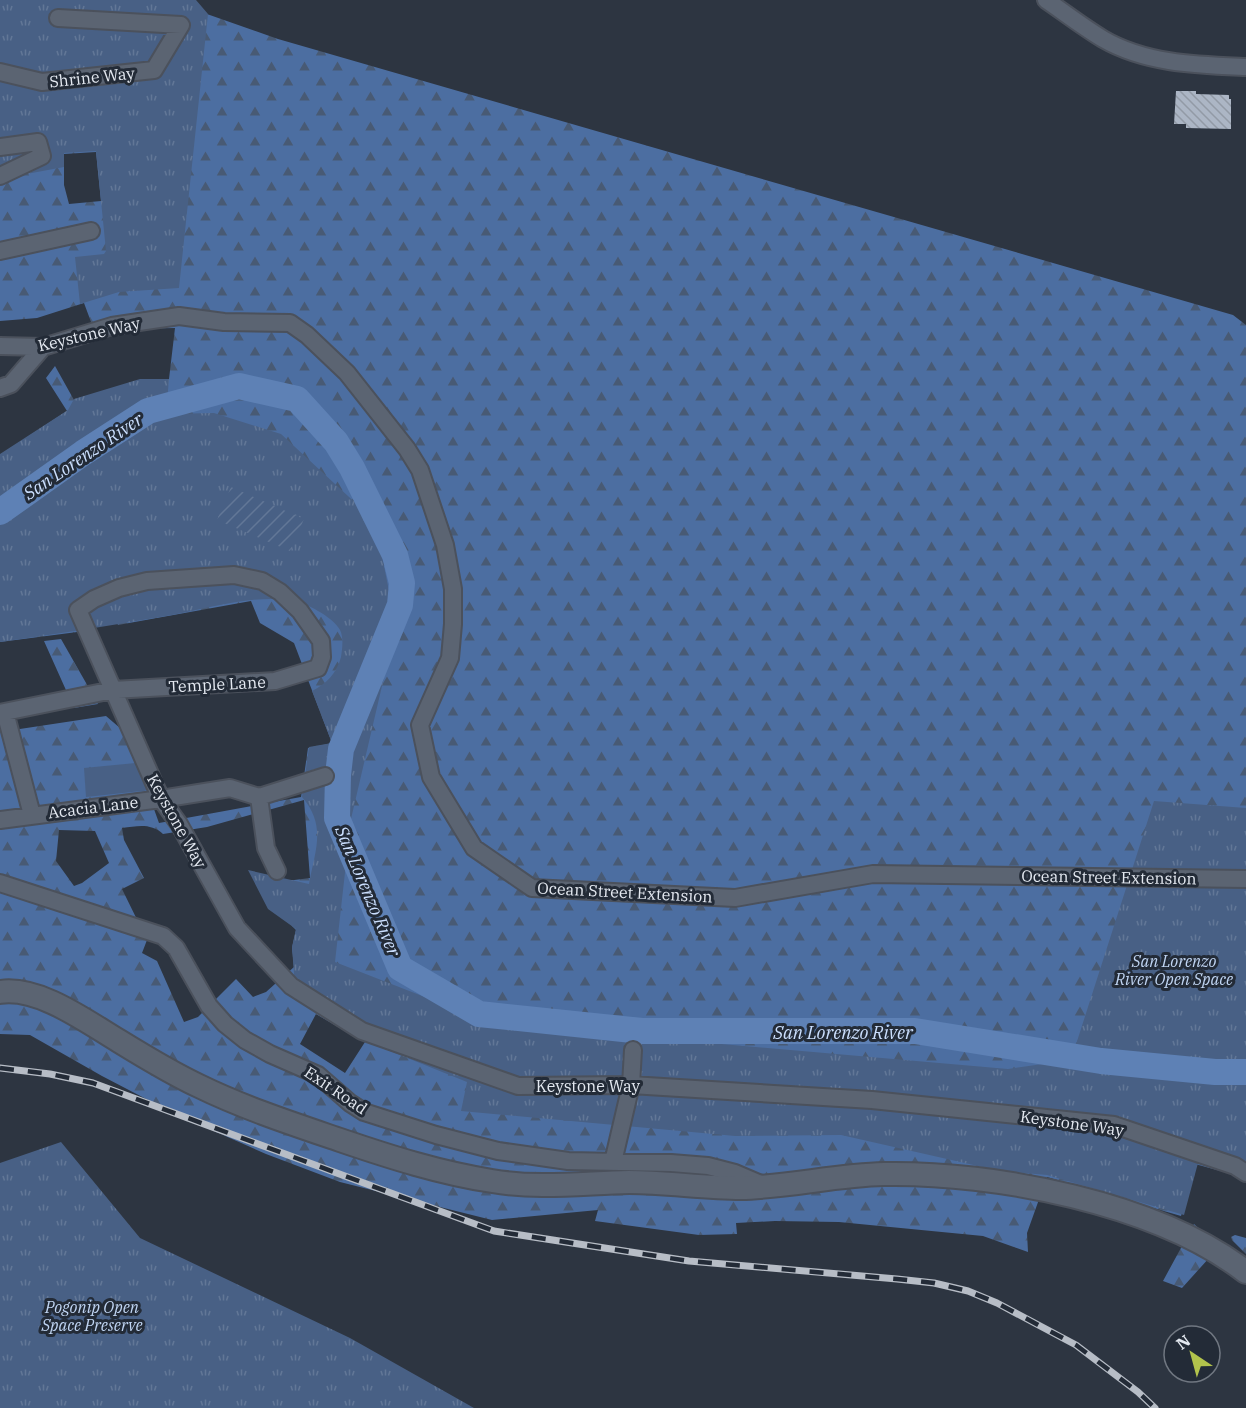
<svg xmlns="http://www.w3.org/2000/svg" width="1246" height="1408" viewBox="0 0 1246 1408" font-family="'IBM Plex Serif',serif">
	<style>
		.forest { fill: url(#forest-firs); fill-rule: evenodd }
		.park { fill: url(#park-tufts) }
		.garden { fill: url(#garden-furrows) }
		.pitch { fill: #486085 }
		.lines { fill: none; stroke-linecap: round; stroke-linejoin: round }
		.river { stroke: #5e81b5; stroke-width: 26 }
		.building { fill: url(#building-back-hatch) }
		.minor-casing { stroke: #4b515c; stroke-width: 20 }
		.secondary-casing { stroke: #4b515c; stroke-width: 26 }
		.minor { stroke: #5b6472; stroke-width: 16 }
		.secondary { stroke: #5b6472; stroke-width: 22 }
		.rail-casing { stroke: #b7bdc6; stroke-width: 7 }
		.rail { stroke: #232b37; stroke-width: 4.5; stroke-dasharray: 14; stroke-linecap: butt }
		.labels { text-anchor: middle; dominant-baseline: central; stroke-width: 6; stroke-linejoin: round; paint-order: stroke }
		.street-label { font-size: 16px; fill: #e4e9f1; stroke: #232b37 }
		.park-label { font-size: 16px; font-style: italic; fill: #c0d5f3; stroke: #232b37 }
		.water-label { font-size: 18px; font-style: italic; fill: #cbdffe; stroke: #232b37 }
	</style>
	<defs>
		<pattern id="forest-firs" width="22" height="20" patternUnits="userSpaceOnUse" patternTransform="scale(1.5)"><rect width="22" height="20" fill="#4c6ea1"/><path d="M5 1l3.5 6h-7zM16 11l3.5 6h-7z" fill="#485a74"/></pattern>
		<pattern id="park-tufts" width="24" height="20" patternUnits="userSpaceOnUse" patternTransform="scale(1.5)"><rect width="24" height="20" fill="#486085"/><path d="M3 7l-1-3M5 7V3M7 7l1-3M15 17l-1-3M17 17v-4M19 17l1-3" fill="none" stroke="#627797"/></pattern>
		<pattern id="garden-furrows" width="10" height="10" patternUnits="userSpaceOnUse" patternTransform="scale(1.5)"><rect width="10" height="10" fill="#486085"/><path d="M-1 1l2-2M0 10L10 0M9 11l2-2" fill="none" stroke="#627797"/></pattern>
		<pattern id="building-back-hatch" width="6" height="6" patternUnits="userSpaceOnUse" patternTransform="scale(1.5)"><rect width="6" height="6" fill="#acb6c5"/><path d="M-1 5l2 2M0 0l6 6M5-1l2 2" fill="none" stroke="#929aa6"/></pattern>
	</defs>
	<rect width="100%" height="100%" fill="#2d3541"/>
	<path class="forest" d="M167,0L278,39L1233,315L1246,325V1178L1195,1164L1181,1216L1047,1177L1027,1233L1028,1252L983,1236L839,1222L775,1221L736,1223L737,1234L699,1235L595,1221L598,1210L492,1220L340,1182L266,1154L173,1113L102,1076L30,1035L0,1034V732L106,716L127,734L159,823L301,797L308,748L332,743L294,643L260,623L251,601L118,625L104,588L85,631L0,642V455L67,411L46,378L55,366L74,400L140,380L169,379L175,328L124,329L97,338L84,303L37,318L0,321V3ZM96,152L101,201L69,204L64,185V154ZM304,800L310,878L271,883L292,926L296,930L292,948L294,967L266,992L253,997L236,979L198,1017L184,1022L157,961L142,953L147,940L122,889L144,878L124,840L122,828C138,826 151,823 163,834L207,827ZM59,830L95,831L109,863L82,883L74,886L56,861ZM316,1014L365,1042L345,1073L300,1044Z
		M61,639L98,704L74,708L44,641Z
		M1194,1224L1219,1247L1182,1288L1163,1281Z
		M1235,1235L1246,1238V1254L1232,1240L1231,1237Z"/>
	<path class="park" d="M0,0H196L208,14L179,288L119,292L80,304L75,257L104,254L106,251L96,151L64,153V167L0,179Z
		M140,379H169L166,414L214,413L281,434L375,521L396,626L351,819L335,962L494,1024L1008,1069L1071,1060L1154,801L1246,808V1176L1198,1163L1184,1215L1047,1175L1000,1171L841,1135L735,1136L461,1111L467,1082L355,1037L316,1014L295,987L292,947L296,929L268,909L248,870L309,884C315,850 327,826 302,797L309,747L332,743L312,691C326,684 337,673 341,657C342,650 344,638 340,630C333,617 305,602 290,600C252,595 210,608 172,615C115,625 58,634 0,642V454L68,410L74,399Z
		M61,1142L140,1238L350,1338L474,1408H0V1163Z"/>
	<path class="garden" d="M231,487L304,519L290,551L217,520Z"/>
	<path class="pitch" d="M146,762L150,790L86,797L84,768Z"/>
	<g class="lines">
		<path class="river" d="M0,512L83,453L148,411L239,386L297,399L336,442L352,468L395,555L402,583L400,605L341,749L338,775L337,818L400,968L479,1014L642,1031H915L1101,1061L1215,1072H1246"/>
	</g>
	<path class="building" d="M1176,91H1196V94L1229,95V99H1231V129L1186,128V124H1174Z"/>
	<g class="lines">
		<g class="minor-casing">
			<path id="minor" d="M1046,0C1065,13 1083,27 1103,39C1146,64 1198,65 1246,67
				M0,72L42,82L154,70L181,25L58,18
				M0,147L38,142L42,156L0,176
				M0,251L91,231
				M0,346L43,347L112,326L179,316L224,322L290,323L307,335L347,373L407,449L420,470L445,545L453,589V624L450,658L420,725L431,777L474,848L532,888L735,898L873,874L1246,879
				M0,388L11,384L43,347
				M5,712L32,815
				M0,713L113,690L275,681L318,668L322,657L321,641L300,611L280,592L262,581L234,575L147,581L119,588L94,599L78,610L161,799L179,824L237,928L291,986L362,1031L518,1086L631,1085L872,1100L1114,1125L1235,1166L1246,1173
				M259,797L266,848L277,871
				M0,820L161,799L230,788L259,797L325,776
				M0,883L163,936L176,948L209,1006L225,1024L245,1040L270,1054L318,1075L350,1103L364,1112L436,1135L498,1151L568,1161L671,1163L708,1166L735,1173L763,1185
				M613,1162L631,1085L633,1050"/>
		</g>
		<g class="secondary-casing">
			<path id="secondary" d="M0,992C39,986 87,1022 119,1041C145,1057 171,1073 199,1086C244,1108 293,1124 340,1140C390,1157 440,1173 492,1181C538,1189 583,1183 629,1182C667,1182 703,1188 741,1188C788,1187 836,1175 884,1174C995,1172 1157,1203 1246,1272"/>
		</g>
		<use href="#minor" class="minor"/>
		<use href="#secondary" class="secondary"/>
		<g class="rail-casing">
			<path id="rail" d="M0,1068L50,1074L93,1083L494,1231L689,1261L897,1279L934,1283L968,1291L997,1303L1076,1345L1138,1392L1155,1408"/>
		</g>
		<use href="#rail" class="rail"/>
	</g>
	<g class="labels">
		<g class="street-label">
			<text transform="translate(92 77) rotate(-6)">Shrine Way</text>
			<text transform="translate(89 334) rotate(-13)">Keystone Way</text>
			<text transform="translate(217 684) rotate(-3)">Temple Lane</text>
			<text transform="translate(93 807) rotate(-7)">Acacia Lane</text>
			<text transform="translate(177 821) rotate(61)">Keystone Way</text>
			<text transform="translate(1109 877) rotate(1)">Ocean Street Extension</text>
			<text transform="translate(625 892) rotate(3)">Ocean Street Extension</text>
			<text x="588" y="1086">Keystone Way</text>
			<text transform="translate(336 1090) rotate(34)">Exit Road</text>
			<text transform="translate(1072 1123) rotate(8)">Keystone Way</text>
		</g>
		<g class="park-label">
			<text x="1174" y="961">San Lorenzo<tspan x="1174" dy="18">River Open Space</tspan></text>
			<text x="92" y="1307">Pogonip Open<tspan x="92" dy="18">Space Preserve</tspan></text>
		</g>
		<g class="water-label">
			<text transform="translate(83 456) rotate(-34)">San Lorenzo River</text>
			<text transform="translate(368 891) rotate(67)">San Lorenzo River</text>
			<text x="843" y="1032">San Lorenzo River</text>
		</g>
	</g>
	<g transform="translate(1192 1354) rotate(324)"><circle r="28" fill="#232b37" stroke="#707781" stroke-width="1.5"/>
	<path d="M0-4.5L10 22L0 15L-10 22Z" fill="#b2c34c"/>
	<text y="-9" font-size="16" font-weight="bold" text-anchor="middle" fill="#e4e9f1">N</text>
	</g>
</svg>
